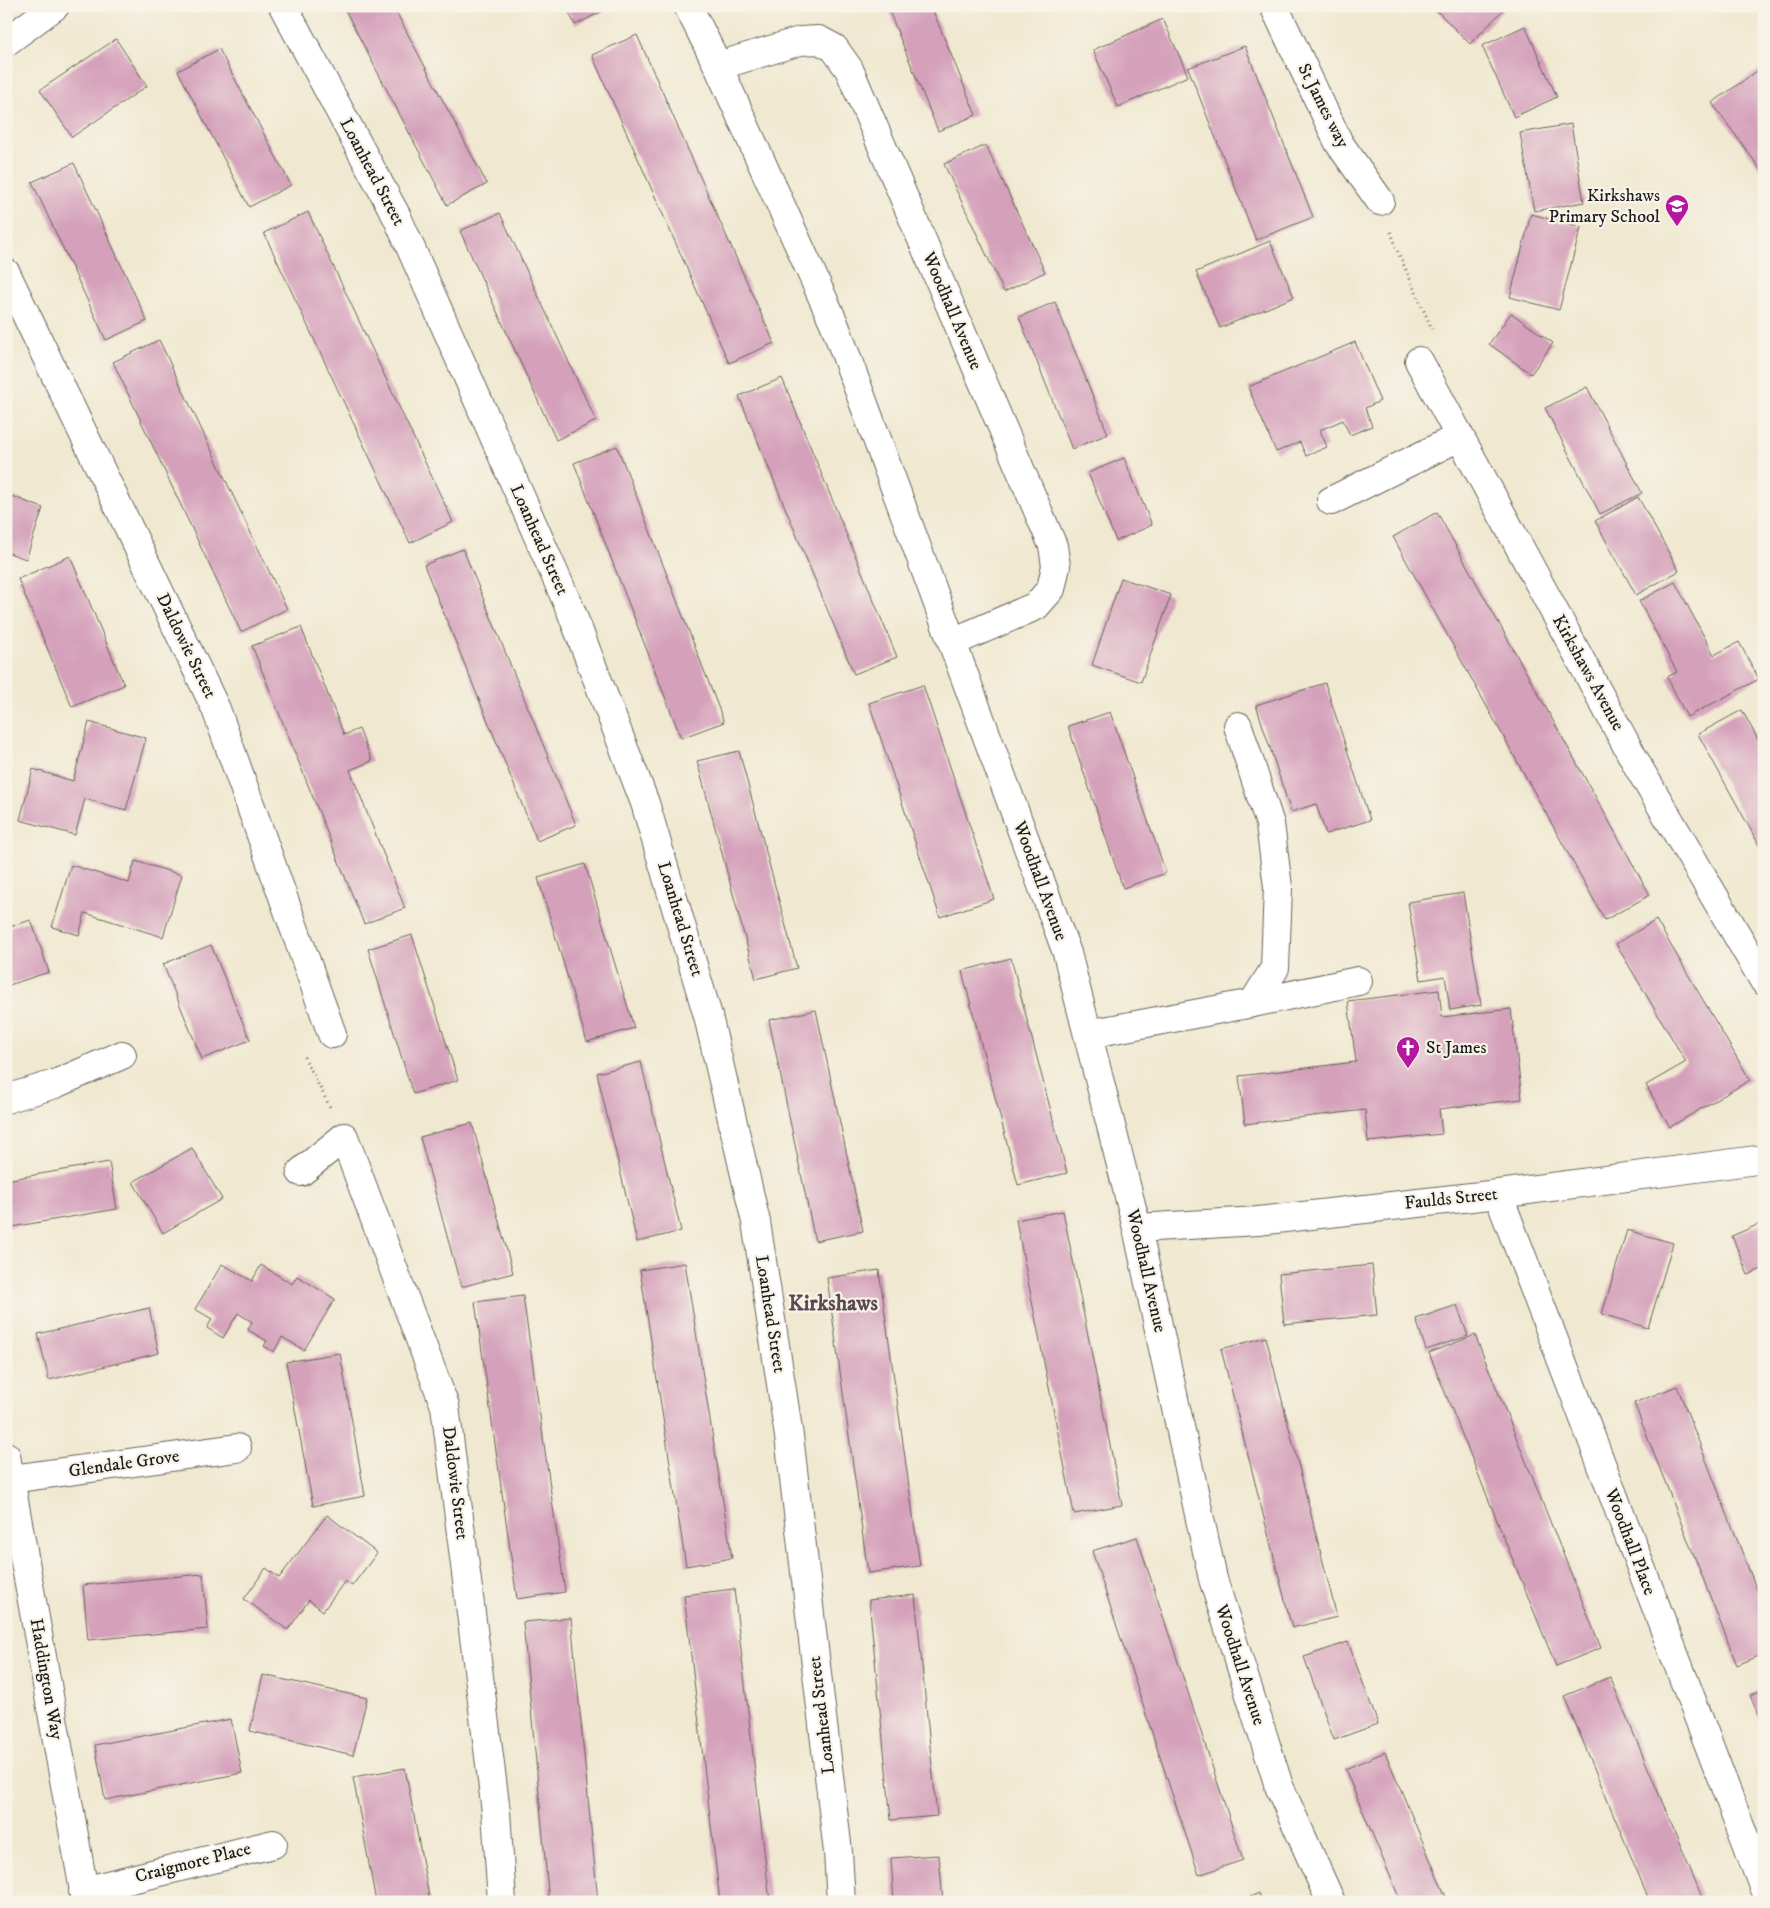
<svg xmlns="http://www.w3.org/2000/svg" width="1770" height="1908" viewBox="0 0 1770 1908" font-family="'IM FELL DW Pica',serif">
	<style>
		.building { fill: #d4a0ba }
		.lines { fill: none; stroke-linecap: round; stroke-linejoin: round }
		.minor-casing { stroke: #66635b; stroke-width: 30 }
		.path { stroke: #66635b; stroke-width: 3; stroke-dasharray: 1 4; stroke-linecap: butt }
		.minor { stroke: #fff; stroke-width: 28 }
		.labels { text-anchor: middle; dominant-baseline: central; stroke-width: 4.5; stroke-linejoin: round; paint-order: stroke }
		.street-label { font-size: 18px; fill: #1c1c1c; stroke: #f7f3e8 }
		.poi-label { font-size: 18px; fill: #1c1c1c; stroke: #f7f3e8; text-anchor: end }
		.district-label { font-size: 22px; font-weight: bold; fill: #5c4a53; stroke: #f7f3e8 }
	</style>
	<rect width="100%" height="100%" fill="#f7f3e8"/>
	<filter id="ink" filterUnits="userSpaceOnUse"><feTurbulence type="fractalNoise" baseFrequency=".02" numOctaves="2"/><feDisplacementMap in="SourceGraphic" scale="10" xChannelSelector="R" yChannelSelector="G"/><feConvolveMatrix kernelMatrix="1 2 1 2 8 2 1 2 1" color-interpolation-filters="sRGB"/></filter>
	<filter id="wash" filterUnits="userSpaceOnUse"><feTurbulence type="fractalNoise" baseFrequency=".0096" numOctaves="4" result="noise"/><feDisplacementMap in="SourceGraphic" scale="20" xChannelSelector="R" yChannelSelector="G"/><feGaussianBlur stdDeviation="1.12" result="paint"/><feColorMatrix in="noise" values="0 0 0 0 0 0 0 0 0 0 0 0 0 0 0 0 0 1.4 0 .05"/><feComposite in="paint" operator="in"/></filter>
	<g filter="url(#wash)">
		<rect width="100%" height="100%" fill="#f0e8d0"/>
		<g id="blocks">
			<path class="building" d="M343,6H393L487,184L447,205Z
				M566,6H613L575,25Z
				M887,6H931L976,115L938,131Z
				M1432,6H1507L1470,44Z
				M1163,19L1188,76L1118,107L1093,50Z
				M1525,26L1557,97L1514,117L1482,46Z
				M637,35L774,343L729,363L592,55Z
				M116,39L147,86L72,137L40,90Z
				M1245,46L1313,217L1256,240L1188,68Z
				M219,49L291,185L249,207L178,71Z
				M1764,66V174L1712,103Z
				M1571,124L1584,202L1534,211L1520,133Z
				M986,145L1045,272L1004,292L944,164Z
				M74,163L147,321L106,340L32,182Z
				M308,212L453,522L410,543L264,233Z
				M500,213L596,421L556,440L460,231Z
				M1531,214L1581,227L1559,310L1510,297Z
				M1270,241L1294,297L1220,328L1196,272Z
				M1055,302L1108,434L1072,449L1019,317Z
				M1511,313L1553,343L1531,374L1489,344Z
				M159,340L287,609L241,632L113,362Z
				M1355,342L1380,401L1365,408L1372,426L1350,435L1343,420L1320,430L1327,447L1306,456L1300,442L1276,452L1248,387Z
				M782,378L897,657L854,674L739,396Z
				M1587,387L1642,493L1600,514L1545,408Z
				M617,446L724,722L681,738L574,463Z
				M1124,458L1152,525L1116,541L1088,473Z
				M6,494L43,508L26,559L6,552Z
				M1638,497L1679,571L1636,595L1595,521Z
				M1437,512L1650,895L1605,920L1393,537Z
				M463,549L576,825L537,841L424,565Z
				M70,556L124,685L72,707L18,579Z
				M1121,578L1171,595L1141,682L1092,665Z
				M1675,582L1714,655L1739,642L1759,679L1687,717L1667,677L1677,672L1639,601Z
				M301,627L344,735L359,729L372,761L350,770L405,908L364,924L252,646Z
				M1325,683L1370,820L1326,834L1316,804L1291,812L1256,705Z
				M923,685L994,899L940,917L869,703Z
				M1742,710L1764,751V854L1698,734Z
				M1110,712L1166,873L1123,888L1068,726Z
				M89,722L146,738L126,810L85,799L75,835L20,820L33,769L73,781Z
				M739,751L797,968L756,979L697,761Z
				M135,861L182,875L163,937L85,913L79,935L52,927L71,865L129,883Z
				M585,864L634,1028L587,1042L538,878Z
				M1463,893L1481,1005L1450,1010L1445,976L1421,980L1408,902Z
				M31,920L49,972L6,986V928Z
				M1656,920L1750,1080L1670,1127L1646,1085L1686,1062L1616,944Z
				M412,935L458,1080L413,1094L368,949Z
				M211,945L250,1040L202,1059L163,964Z
				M1011,958L1067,1173L1018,1185L962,971Z
				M1439,990L1442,1017L1511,1009L1522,1099L1439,1109L1442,1134L1368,1142L1365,1110L1245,1124L1239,1076L1356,1062L1348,1001Z
				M816,1010L863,1231L815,1241L769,1020Z
				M641,1062L681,1231L637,1242L597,1073Z
				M472,1123L513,1273L461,1287L420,1137Z
				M192,1148L222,1199L163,1233L133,1182Z
				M109,1162L117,1209L6,1228V1180Z
				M1063,1211L1122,1505L1074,1514L1016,1220Z
				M1764,1222V1268L1748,1275L1732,1236Z
				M1627,1230L1673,1243L1648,1328L1602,1314Z
				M685,1263L732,1558L686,1566L640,1270Z
				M222,1264L252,1281L261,1265L292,1284L297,1276L335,1299L304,1350L282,1337L274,1352L264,1346L267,1341L248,1330L252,1322L238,1313L223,1338L207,1328L212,1319L195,1309Z
				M1372,1265L1377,1315L1284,1324L1279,1274Z
				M879,1270L920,1566L868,1573L827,1278Z
				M523,1296L565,1592L517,1599L475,1302Z
				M1457,1305L1468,1336L1426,1350L1416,1319Z
				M149,1308L159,1353L49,1380L38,1334Z
				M1475,1335L1601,1648L1556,1666L1429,1353Z
				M1266,1337L1337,1617L1292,1628L1221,1349Z
				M340,1353L365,1496L313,1506L286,1362Z
				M1677,1386L1764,1608V1654L1737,1665L1634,1403Z
				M327,1515L377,1553L352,1586L345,1581L323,1611L309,1600L288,1630L244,1599L266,1568L279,1578Z
				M1137,1537L1243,1860L1199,1875L1092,1551Z
				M203,1574L208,1629L88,1640L83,1585Z
				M734,1589L770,1902H720L684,1595Z
				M915,1595L937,1816L891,1820L869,1600Z
				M571,1618L598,1902H549L523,1622Z
				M1348,1642L1378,1724L1334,1740L1304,1657Z
				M263,1675L367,1698L353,1755L250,1731Z
				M1610,1677L1704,1902H1650L1564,1696Z
				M1764,1689V1729L1750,1695Z
				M231,1719L242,1773L105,1800L95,1745Z
				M1385,1752L1448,1902H1401L1345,1769Z
				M405,1768L430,1902H376L353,1777Z
				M939,1855L943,1902H894L891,1858Z
				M1259,1893L1262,1902H1239Z"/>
		</g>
	</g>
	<g filter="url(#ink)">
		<use href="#blocks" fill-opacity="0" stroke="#66635b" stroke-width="1"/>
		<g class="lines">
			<g class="minor-casing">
				<path id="minor" d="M283,6L397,217L571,611L645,803L708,1016L756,1222L789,1436L838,1852L841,1902
					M688,6L718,66L834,323L1067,953L1137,1228L1213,1579L1279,1786L1331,1902
					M1274,6L1339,143L1380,201
					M6,42L55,6
					M718,66L800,41L819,40L834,48L849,69L1053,546L1056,566L1051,589L1036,606L953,642
					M6,273L216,709L332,1034
					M1419,361L1640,770L1764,981
					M1331,501L1459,437
					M1253,1003L1358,981
					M1088,1034L1253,1003L1275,968L1278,887L1270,824L1238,726
					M6,1099L55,1084L122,1055
					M301,1172L344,1137L445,1406L496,1812L502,1902
					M1498,1194L1764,1889
					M1137,1228L1258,1221L1498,1194L1764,1159
					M6,1456L86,1902
					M11,1479L237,1448
					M83,1891L273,1844"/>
			</g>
			<path class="path" d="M1071,8L1075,6
				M1391,232L1398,252L1432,329
				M304,1057L330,1107"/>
			<use href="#minor" class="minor"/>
		</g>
	</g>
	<defs>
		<g id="school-pin" transform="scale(1.25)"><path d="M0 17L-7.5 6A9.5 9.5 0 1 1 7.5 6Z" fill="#b5179e" stroke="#f7f3e8"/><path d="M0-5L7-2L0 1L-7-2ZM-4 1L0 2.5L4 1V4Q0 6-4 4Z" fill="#fff"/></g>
		<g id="church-pin" transform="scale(1.25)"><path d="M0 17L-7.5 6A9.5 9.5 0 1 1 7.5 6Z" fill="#b5179e" stroke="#f7f3e8"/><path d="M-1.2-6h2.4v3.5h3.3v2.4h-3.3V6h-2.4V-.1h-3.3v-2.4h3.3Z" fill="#fff"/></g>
	</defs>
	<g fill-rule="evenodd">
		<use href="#school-pin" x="1677" y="206"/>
		<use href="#church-pin" x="1408" y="1048"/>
	</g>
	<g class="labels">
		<g class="street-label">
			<text transform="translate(1323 106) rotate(63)">St James way</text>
			<text transform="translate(372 172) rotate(62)">Loanhead Street</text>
			<text transform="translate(952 311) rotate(67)">Woodhall Avenue</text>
			<text transform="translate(539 540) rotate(66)">Loanhead Street</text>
			<text transform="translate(186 646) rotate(64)">Daldowie Street</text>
			<text transform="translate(1588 673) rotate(61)">Kirkshaws Avenue</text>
			<text transform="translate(1040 881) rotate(70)">Woodhall Avenue</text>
			<text transform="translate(680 919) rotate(73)">Loanhead Street</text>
			<text transform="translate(1451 1199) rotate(-6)">Faulds Street</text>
			<text transform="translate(1146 1271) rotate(77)">Woodhall Avenue</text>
			<text transform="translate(770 1314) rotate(81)">Loanhead Street</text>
			<text transform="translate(124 1464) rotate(-8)">Glendale Grove</text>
			<text transform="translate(455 1483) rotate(83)">Daldowie Street</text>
			<text transform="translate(1630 1542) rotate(69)">Woodhall Place</text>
			<text transform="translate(1240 1665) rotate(72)">Woodhall Avenue</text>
			<text transform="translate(46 1679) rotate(80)">Haddington Way</text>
			<text transform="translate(822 1715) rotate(-97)">Loanhead Street</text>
			<text transform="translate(193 1863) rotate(-14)">Craigmore Place</text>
		</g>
		<g class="poi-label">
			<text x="1660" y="196">Kirkshaws<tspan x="1660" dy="21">Primary School</tspan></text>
			<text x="1426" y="1048" text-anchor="start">St James</text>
		</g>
		<g class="district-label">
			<text x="833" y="1303">Kirkshaws</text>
		</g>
	</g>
	<rect width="1770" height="1908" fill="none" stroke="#f7f3e8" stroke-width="25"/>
</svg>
